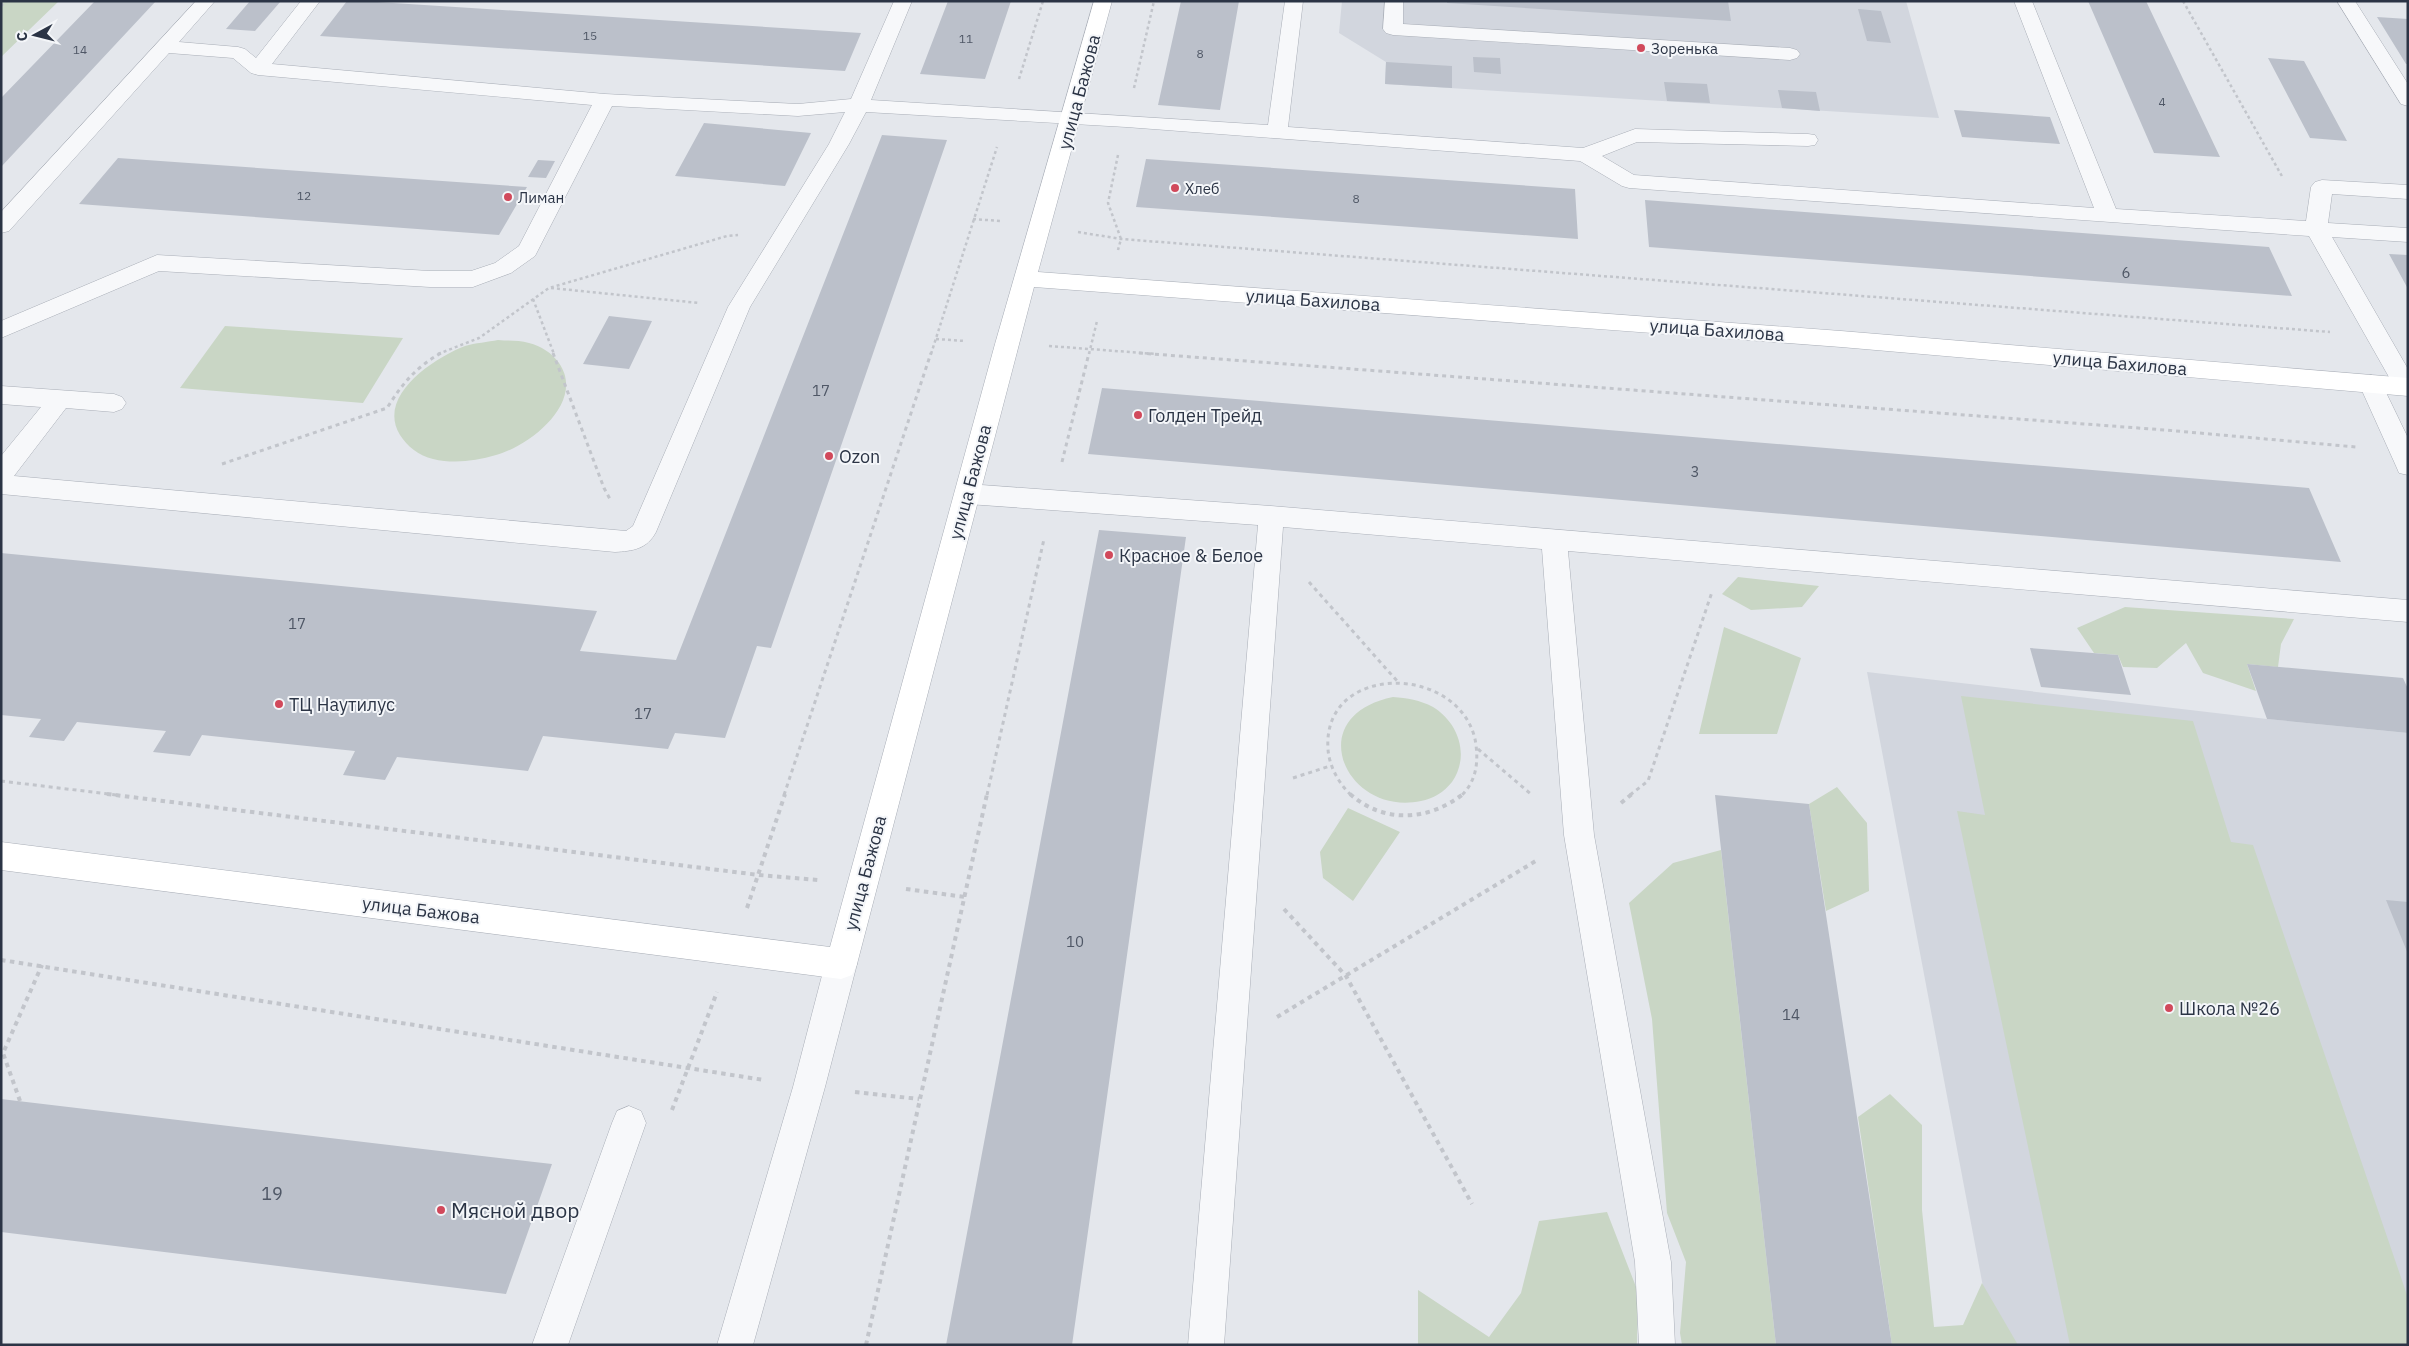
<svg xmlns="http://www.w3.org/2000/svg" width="2409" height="1346" viewBox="0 0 2409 1346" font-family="'IBM Plex Sans',sans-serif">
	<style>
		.built { fill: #d2d6de }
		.green { fill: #c9d6c5 }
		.building { fill: #bbc0ca }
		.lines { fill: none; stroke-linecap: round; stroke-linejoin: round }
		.lane-casing { stroke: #a9aeb7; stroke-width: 1 }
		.street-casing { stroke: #a9aeb7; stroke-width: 1 }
		.secondary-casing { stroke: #a9aeb7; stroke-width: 1 }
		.path-far2 { stroke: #c2c5cb; stroke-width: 2.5; stroke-dasharray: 3 3; stroke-linecap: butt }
		.path-far1 { stroke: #c2c5cb; stroke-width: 3; stroke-dasharray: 4 4; stroke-linecap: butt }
		.path { stroke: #c2c5cb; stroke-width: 4; stroke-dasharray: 4.5 4.5; stroke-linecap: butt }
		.lane { fill: #f7f8fa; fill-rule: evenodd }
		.street { fill: #f7f8fa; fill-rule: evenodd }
		.secondary { fill: #fff; fill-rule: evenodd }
		.poi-dot { fill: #d1495b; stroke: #f4f6f9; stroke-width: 2 }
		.labels { text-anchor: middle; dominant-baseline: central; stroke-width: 4; stroke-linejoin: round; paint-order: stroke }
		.far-number-label { font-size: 12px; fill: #4f5766 }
		.far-poi-label { font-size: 15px; fill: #2b3445; stroke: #f4f6f9; text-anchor: start }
		.number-label { font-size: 15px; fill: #4f5766 }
		.street-label { font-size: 18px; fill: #2b3445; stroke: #f4f6f9 }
		.poi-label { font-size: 18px; fill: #2b3445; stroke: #f4f6f9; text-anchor: start }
		.near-number-label { font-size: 18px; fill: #4f5766 }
		.near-poi-label { font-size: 21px; fill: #2b3445; stroke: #f4f6f9; text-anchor: start }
	</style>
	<rect width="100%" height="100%" fill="#e4e7ec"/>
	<path class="built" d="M1342,1H1906L1939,118L1385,84L1386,62L1339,33Z
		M1867,672L2267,719L2408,733V1345H1994Z"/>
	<path class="green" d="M1,1H59L1,57Z
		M225,326L403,338L363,403L180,388Z
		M498,340C508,341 519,340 529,343C541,346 552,353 559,363C586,402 530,446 496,455C475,461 454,464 433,459C419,456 407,446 400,435C376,396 434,358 465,346C475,343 488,342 498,340Z
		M1738,577L1819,586L1802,607L1751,610L1722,594Z
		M2125,607L2294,619L2281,644L2278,667L2247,664L2256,691L2203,673L2186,643L2157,668L2123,667L2118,655L2094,653L2077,628Z
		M1724,627L1801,658L1777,734H1699Z
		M1961,696L2193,721L2231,842L2253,845L2408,1298V1345H2070L1957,811L1985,815Z
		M1393,697C1407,698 1420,700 1433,707C1459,723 1470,756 1452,782C1444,792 1433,799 1421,801C1346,817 1300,716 1393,697Z
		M1837,787L1867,823L1869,891L1826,911L1809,804Z
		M1348,808L1400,832L1353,901L1323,878L1320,852Z
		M1721,850L1776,1345H1682L1680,1333L1686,1262L1667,1213L1652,1019L1629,903L1673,863Z
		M1890,1094L1922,1125V1210L1934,1327L1963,1325L1982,1283L2018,1345H1892L1858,1117Z
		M1607,1212L1638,1292L1637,1345H1418V1290L1489,1337L1521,1293L1539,1221Z"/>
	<path class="building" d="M95,1H156L1,167V98Z
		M250,1H281L255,31L226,29Z
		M347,1H362L861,33L845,71L320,36Z
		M948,1H1011L985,79L920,74Z
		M1181,1H1239L1220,110L1158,105Z
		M1447,1H1728L1731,21L1447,3Z
		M2088,1H2146L2220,157L2154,153Z
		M1858,9L1881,11L1891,43L1867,41Z
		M2377,17L2408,19V64H2406Z
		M1473,57L1500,58L1501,74L1474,72Z
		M2268,58L2304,61L2347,141L2310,138Z
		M1386,62L1452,66V88L1385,84Z
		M1664,82L1707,84L1710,103L1667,101Z
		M1778,90L1816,92L1820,111L1782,108Z
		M1954,110L2050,117L2060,144L1962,137Z
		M704,123L811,133L785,186L675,176Z
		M882,135L947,140L771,648L757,646L725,738L675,733L668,749L543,736L528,771L397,757L385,780L343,775L355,751L202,735L190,756L153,752L166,731L77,722L64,741L29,737L41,719L1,715V553L597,611L580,651L676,660Z
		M118,158L527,187L499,235L79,204Z
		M1146,159L1575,189L1578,239L1136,207Z
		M538,160L555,161L546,178L528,177Z
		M1645,200L2269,247L2292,296L1649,247Z
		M2389,254L2408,255V289Z
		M609,316L652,321L629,369L583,364Z
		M1102,388L2309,488L2341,562L1088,454Z
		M1099,530L1186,537L1072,1345H946Z
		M2030,648L2118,655L2131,695L2041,687Z
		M2247,664L2403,678L2408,689V733L2267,719Z
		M1715,795L1809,804L1892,1345H1776Z
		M2386,900L2408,902V954Z
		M1,1099L482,1156L552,1164L506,1294L1,1232Z"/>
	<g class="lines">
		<g class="lane-casing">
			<path id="lane" d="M196,1H215L179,42L238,47L245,49L256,58L301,1H320L272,64L605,94L798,104L851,99L894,1H912L871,100L1268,125L1285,1H1303L1288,127L1583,148L1635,129L1808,134L1815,135L1818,140L1815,145L1808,146L1637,142L1602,156L1634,175L2094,208L2014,1H2032L2116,209L2306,221L2311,187L2315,182L2322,180L2408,185V199L2332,194L2328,223L2408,228V242L2332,237L2408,369V395L2398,393L2309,236L1629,188L1622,186L1580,161L1126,127L866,112L849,144L750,307L656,532C647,549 633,551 615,552L1,494V456L41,407L1,404V386L114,394L122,397L126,403L122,409L114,412L66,408L14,476L626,531L633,526L728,307L829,144L845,112L798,116L612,106L535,256L511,273L481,284L473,287H430L159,271L1,338V321L157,255L430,271H471L495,263L519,246L592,105L258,75L251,73L233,58L169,53L9,231L1,233V212Z
				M1385,1H1403V24L1790,48L1797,50L1800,54L1797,58L1790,60L1393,35L1386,33L1383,29Z
				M2337,1H2355L2408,84V106L2401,104Z
				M2371,375L2379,378L2408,438V475L2399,473L2396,466L2359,384L2363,378Z
				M968,484L1271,506L2408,600V622L1568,551L1594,835L1671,1262L1675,1345H1639L1635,1262L1564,835L1542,549L1283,527L1224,1345H1188L1258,525L968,504L959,501L955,494L959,487Z
				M629,1106L641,1111L646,1123L568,1345H532L612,1123L617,1111Z"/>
		</g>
		<g class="street-casing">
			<path id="street" d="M841,949L852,953L857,964L825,1087L753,1345H717L793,1087L825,964L830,953Z"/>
		</g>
		<g class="secondary-casing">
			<path id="secondary" d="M1094,1H1112L1038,272L1841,331L2408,378V396L1841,347L1034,287L857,964L852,975L841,979L1,870V842L830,947L995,344Z"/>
		</g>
		<path class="path-far2" d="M2183,1L2283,178
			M1,6L6,1
			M1019,79L1043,1
			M1134,88L1154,1
			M1118,155L1108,203L1121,239L1118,250
			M973,219L1000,221
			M1078,232L1121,239L2330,332
			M551,288L699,303
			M533,299L554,354
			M936,339L965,341
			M1049,346L1156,354
			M438,354L479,338L549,288L727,236L738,235
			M931,354L997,147
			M1089,354L1097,321"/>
		<path class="path-far1" d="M553,353L604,488L611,501
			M1139,353L2165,430L2356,447
			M1062,462L1089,353
			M222,464L387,408C403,383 415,368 441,353
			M1309,582L1398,682
			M1478,749L1532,795
			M1293,778L1330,766
			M1,781L117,795
			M784,795L931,353
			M987,795L1044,539
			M1351,795C1339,784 1329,766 1328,749C1322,663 1457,663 1475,739C1479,760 1477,780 1462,795
			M1630,795L1648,781L1712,592"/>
		<path class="path" d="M107,794L759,875L818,880
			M1350,794C1384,824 1429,821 1463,794
			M1621,803L1632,794
			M906,889L965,897
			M747,908L785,794
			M1284,909L1346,976L1472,1204
			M1,960L764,1080
			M1277,1017L1539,859
			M855,1092L919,1099
			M20,1101L3,1053L42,965
			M672,1110L717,992
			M866,1345L987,794"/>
		<use href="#lane" class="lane"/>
		<use href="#street" class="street"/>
		<use href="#secondary" class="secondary"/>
	</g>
	<g class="poi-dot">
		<circle cx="1641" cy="48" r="5"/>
		<circle cx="1175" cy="188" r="5"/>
		<circle cx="508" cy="197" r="5"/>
		<circle cx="1138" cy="415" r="5"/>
		<circle cx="829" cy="456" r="5"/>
		<circle cx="1109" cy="555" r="5"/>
		<circle cx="279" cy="704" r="5"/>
		<circle cx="2169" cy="1008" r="5"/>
		<circle cx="441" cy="1210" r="5"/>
	</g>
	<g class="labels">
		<g class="far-number-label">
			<text x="590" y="35">15</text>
			<text x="966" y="38">11</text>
			<text x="80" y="49">14</text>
			<text x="1200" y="53">8</text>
			<text x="2162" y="101">4</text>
			<text x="304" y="195">12</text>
			<text x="1356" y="198">8</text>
		</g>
		<g class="far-poi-label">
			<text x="1651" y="48">Зоренька</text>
			<text x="1185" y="188">Хлеб</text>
			<text x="518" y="197">Лиман</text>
		</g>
		<g class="number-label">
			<text x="2126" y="272">6</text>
			<text x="821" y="390">17</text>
			<text x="1695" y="471">3</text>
			<text x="297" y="623">17</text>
			<text x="643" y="713">17</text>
			<text x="1075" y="941">10</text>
			<text x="1791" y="1014">14</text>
		</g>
		<g class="street-label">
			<text transform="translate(1079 92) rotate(-75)">улица Бажова</text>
			<text transform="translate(1313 300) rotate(4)">улица Бахилова</text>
			<text transform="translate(1717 330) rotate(4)">улица Бахилова</text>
			<text transform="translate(2120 363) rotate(5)">улица Бахилова</text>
			<text transform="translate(970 482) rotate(-75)">улица Бажова</text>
			<text transform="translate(865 873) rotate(-75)">улица Бажова</text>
			<text transform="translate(421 910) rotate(7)">улица Бажова</text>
		</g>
		<g class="poi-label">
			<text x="1148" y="415">Голден Трейд</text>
			<text x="839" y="456">Ozon</text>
			<text x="1119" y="555">Красное &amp; Белое</text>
			<text x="289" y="704">ТЦ Наутилус</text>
			<text x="2179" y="1008">Школа №26</text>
		</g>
		<g class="near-number-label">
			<text x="272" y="1193">19</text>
		</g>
		<g class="near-poi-label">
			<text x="451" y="1210">Мясной двор</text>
		</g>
	</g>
	<rect width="2409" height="1346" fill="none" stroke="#2b3445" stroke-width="5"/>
	<g transform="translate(35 35) rotate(263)" stroke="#f4f6f9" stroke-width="4" paint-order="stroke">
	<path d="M0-4L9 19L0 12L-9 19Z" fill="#2b3445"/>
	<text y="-8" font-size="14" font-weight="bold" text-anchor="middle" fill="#2b3445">С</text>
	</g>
</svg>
